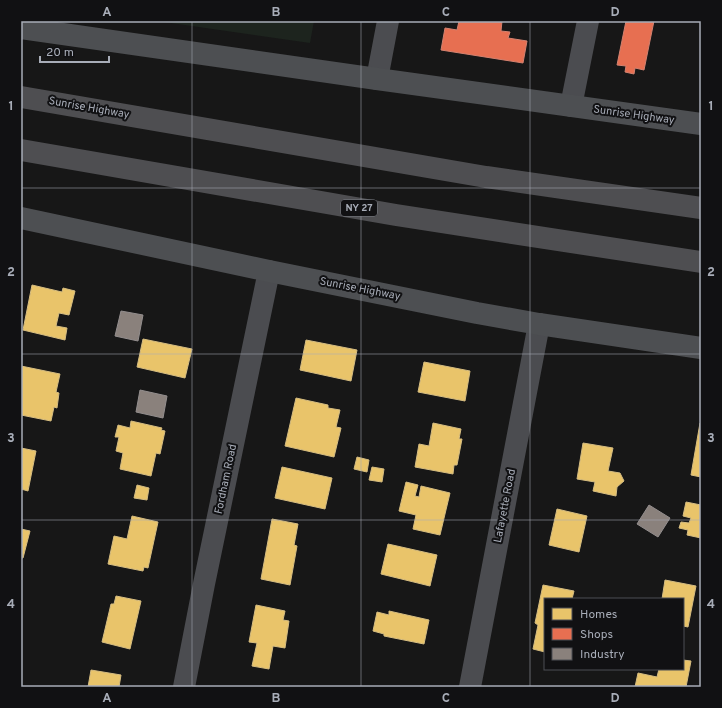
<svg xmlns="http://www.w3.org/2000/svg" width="722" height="708" viewBox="0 0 722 708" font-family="Overpass,sans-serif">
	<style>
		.green { fill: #1d241e }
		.homes { fill: #e9c46a; stroke: #d6bd81 }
		.shops { fill: #e76f51; stroke: #d48270 }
		.industry { fill: #8a817c; stroke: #938e8e }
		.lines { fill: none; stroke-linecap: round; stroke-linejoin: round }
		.minor { stroke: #4b4c50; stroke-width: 22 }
		.major { stroke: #4d4f52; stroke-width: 22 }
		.highway { stroke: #4e4e51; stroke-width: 22 }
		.grid { fill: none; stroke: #a8adb8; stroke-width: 1; stroke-opacity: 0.55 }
		.labels { text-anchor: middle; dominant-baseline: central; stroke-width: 4; stroke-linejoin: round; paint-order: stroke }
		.shield { fill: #111113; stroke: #7b7e86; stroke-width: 1 }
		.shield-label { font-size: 10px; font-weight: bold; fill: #a8adb8 }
		.street-label { font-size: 11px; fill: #a8adb8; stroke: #111113 }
		.neatline { fill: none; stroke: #a8adb8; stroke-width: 1.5 }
		.grid-label { font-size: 13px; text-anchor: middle; font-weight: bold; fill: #a8adb8 }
	</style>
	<rect width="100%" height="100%" fill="#171717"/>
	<path class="green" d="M157,21H314L310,43Z"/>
	<path class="homes" d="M32,285L62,292L63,288L75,291L69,315L59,313L56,326L67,328L65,340L23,330Z
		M143,339L192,349L185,378L137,367Z
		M306,340L357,350L351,381L300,370Z
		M424,362L470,371L465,401L418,392Z
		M21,366L60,374L56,392L59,393L57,408L54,407L51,421L21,415Z
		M296,398L328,405V408L340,410L336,427L341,428L334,457L285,446Z
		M131,421L162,428L161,430L165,431L160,454L156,453L151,476L120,469L123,453L116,451L119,437H115L118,425L130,428Z
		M433,423L461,429L459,439H462L457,465H454L453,474L415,467L419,444L429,446Z
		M700,423H701V477L691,475Z
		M583,443L613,448L608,471L620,473L624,481L617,487L616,496L593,491L595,482L577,479Z
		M21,448L36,451L28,491L21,489Z
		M357,457L369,460L367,472L354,469Z
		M282,467L332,478L325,509L275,498Z
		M372,467L384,469L382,482L369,480Z
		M406,482L418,485L415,496L419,497L421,486L450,493L440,535L413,529L416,515L399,511Z
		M137,485L149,488L147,500L134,498Z
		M686,502L701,505V538L687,535L688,530L679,528L681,522L689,523L691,518L683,516Z
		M557,509L587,516L579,552L549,545Z
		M132,516L158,522L148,568L144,567L143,571L108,564L114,536L127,539Z
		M272,519L298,524L294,545L297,546L290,585L261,579Z
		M21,529L30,531L23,558H21Z
		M388,544L437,555L430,586L381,574Z
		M665,580L696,586L688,627L683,626V599H662Z
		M543,585L574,591L572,599H545V652L533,649L538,625L535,623Z
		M116,596L141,601L130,649L102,642L111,604H114Z
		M256,605L285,611L283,620L289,621L285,648L273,646L269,669L252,666L257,643L249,642Z
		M389,611L429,620L424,644L384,636V634L373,631L377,612L389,615Z
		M683,660L691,661L686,687H635L638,673L657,677L659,669H683Z
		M91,670L121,675L119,687H88Z"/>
	<path class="shops" d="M459,21H502L501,31L510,32L508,38L527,41L523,63L441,50L445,28L457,30Z
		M626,21H654L644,70L635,68L634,74L625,72L626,66L617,65Z"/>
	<path class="industry" d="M121,311L143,315L138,341L115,336Z
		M140,390L167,396L163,418L136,412Z
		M649,505L670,518L658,537L637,524Z"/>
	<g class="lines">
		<path class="minor" d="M377,79L388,21
			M571,106L588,21
			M184,687L204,584L269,271
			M470,687L539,324"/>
		<path class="major" d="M21,28L377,79L701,124
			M21,218L269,271L477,313L539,324L701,348"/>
		<path class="highway" d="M21,97L486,177L701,208
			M21,150L396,215L701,262"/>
	</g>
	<path class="grid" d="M192,21V687M361,21V687M530,21V687M21,188H701M21,354H701M21,520H701"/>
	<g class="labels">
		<rect class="shield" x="341" y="200" width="36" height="16" rx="3"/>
		<g class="shield-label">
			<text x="359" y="208">NY 27</text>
		</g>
		<g class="street-label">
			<text transform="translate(89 108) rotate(10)">Sunrise Highway</text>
			<text transform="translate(634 115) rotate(8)">Sunrise Highway</text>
			<text transform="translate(360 289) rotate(11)">Sunrise Highway</text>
			<text transform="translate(226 479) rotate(-78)">Fordham Road</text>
			<text transform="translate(505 506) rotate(-79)">Lafayette Road</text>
		</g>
	</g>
	<rect width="722" height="708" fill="none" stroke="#111113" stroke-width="44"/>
	<rect x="544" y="598" width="140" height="72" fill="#111113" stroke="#4d4f55"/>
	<rect x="552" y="608" width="20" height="12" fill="#e9c46a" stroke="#4d4f55"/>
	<text x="580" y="618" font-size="12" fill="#a8adb8">Homes</text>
	<rect x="552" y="628" width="20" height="12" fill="#e76f51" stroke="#4d4f55"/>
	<text x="580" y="638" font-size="12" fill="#a8adb8">Shops</text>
	<rect x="552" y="648" width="20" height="12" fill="#8a817c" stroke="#4d4f55"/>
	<text x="580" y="658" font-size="12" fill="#a8adb8">Industry</text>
	<path d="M40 56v6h69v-6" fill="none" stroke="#a8adb8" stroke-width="2"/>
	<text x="46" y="56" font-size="12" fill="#a8adb8" stroke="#111113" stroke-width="3" paint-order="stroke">20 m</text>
	<rect x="22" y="22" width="678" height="664" class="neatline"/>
	<g class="grid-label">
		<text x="107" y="16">A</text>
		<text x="276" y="16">B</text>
		<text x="446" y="16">C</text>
		<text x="615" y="16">D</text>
		<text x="11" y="110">1</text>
		<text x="711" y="110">1</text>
		<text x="11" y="276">2</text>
		<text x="711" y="276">2</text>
		<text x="11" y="442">3</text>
		<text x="711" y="442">3</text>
		<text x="11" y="608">4</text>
		<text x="711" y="608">4</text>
		<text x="107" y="702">A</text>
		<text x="276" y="702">B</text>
		<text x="446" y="702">C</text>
		<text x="615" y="702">D</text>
	</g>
</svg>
